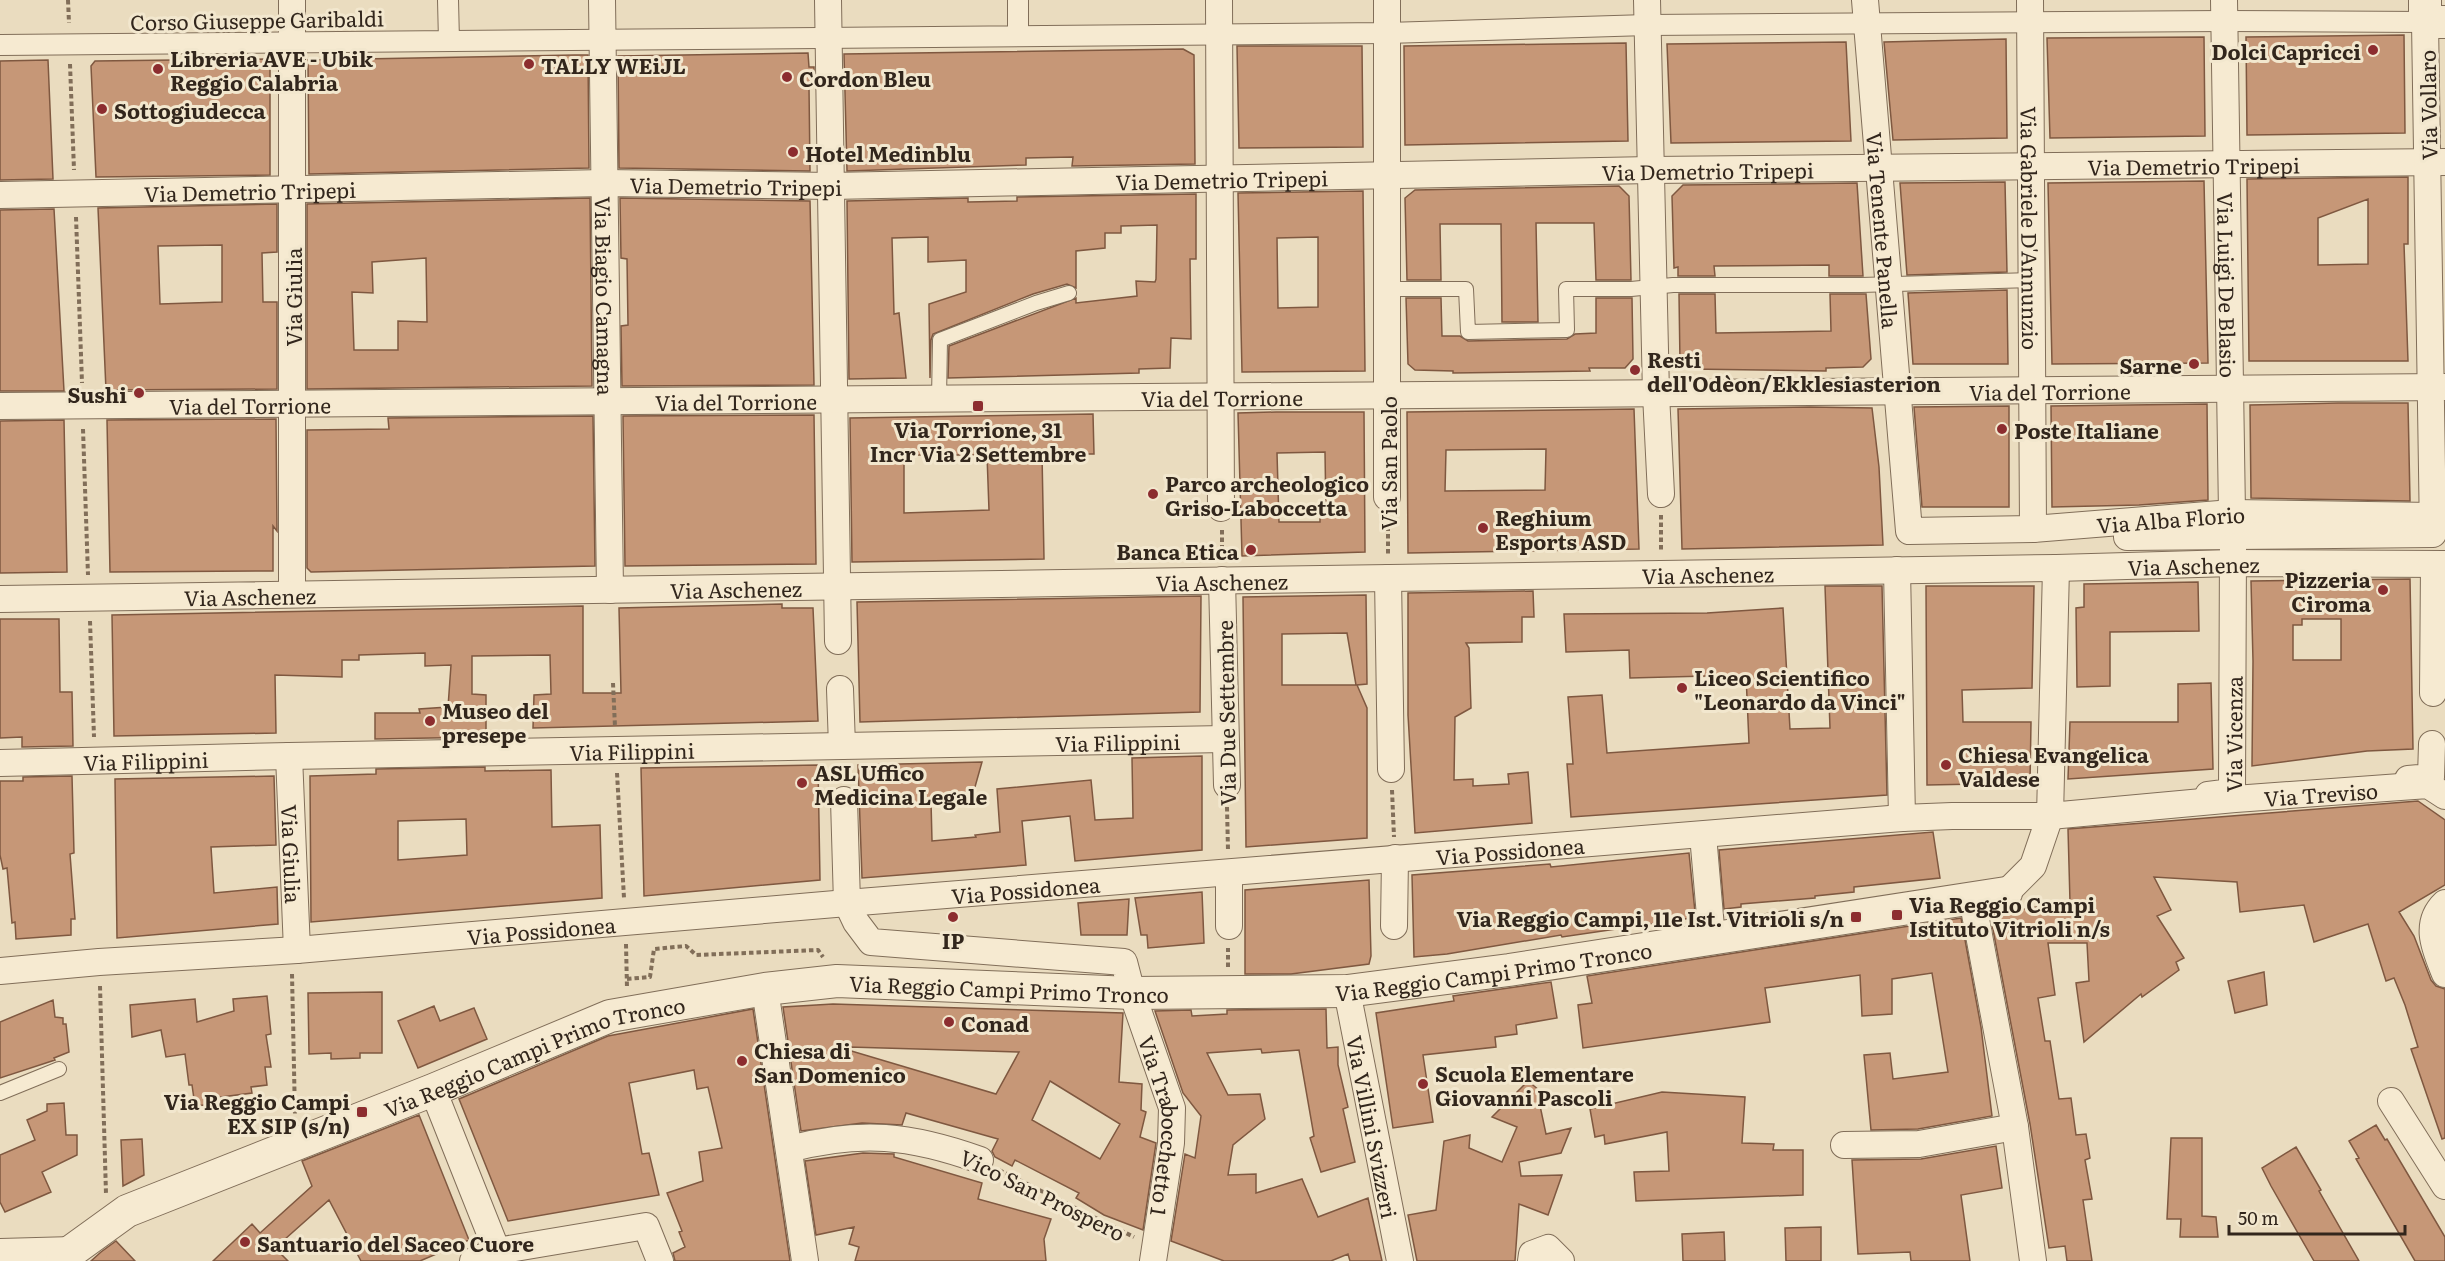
<svg xmlns="http://www.w3.org/2000/svg" width="2445" height="1261" viewBox="0 0 2445 1261" font-family="Literata,serif">
	<style>
		.building { fill: #c69777; stroke: #7f5840; stroke-width: 1.5; fill-rule: evenodd }
		.lines { fill: none; stroke-linecap: round; stroke-linejoin: round }
		.service-casing { stroke: #816e59; stroke-width: 16 }
		.pedestrian-casing { stroke: #816e59; stroke-width: 22 }
		.minor-casing { stroke: #816e59; stroke-width: 28 }
		.tertiary-casing { stroke: #816e59; stroke-width: 34 }
		.path { stroke: #816e59; stroke-width: 4; stroke-dasharray: 4.5 3; stroke-linecap: butt }
		.service { stroke: #f6ead1; stroke-width: 14 }
		.pedestrian { stroke: #f6ead1; stroke-width: 20 }
		.minor { stroke: #f6ead1; stroke-width: 26 }
		.tertiary { stroke: #f6ead1; stroke-width: 32 }
		.poi-dot { fill: #8c2d2f; stroke: #f2e7ce; stroke-width: 2 }
		.labels { text-anchor: middle; dominant-baseline: central; stroke-width: 6; stroke-linejoin: round; paint-order: stroke }
		.street-label { font-size: 21px; fill: #32261c; stroke: #f2e7ce }
		.poi-label { font-size: 21px; font-weight: bold; fill: #32261c; stroke: #f2e7ce; text-anchor: start }
	</style>
	<rect width="100%" height="100%" fill="#eadcbf"/>
	<path class="building" d="M2404,35L2405,133L2247,135L2246,37Z
		M2204,37L2205,136L2050,138L2047,38Z
		M2006,39L2007,138L1893,140L1884,42Z
		M1846,42L1851,141L1671,143L1667,44Z
		M1626,43L1628,141L1405,145L1404,46Z
		M1237,46H1362L1363,147L1239,148Z
		M1183,49L1194,55L1195,164L1072,166L1073,157L1026,158V165L847,171L844,54Z
		M808,53L809,67H814V87H809L810,171L619,168L618,56Z
		M575,55H588L589,168L309,174L308,60Z
		M266,59L270,65V175L96,177L91,66L95,61Z
		M48,60L53,179L0,180V61Z
		M2408,177V244H2404L2408,361H2249L2247,179ZM2368,199V264L2318,265V218Z
		M2204,181L2208,363L2052,364L2048,183Z
		M2005,182L2007,272L1907,275L1900,183Z
		M1857,183L1863,276H1829V265L1714,266L1715,276H1678V267L1674,268L1672,196L1683,185Z
		M1619,186L1629,196L1631,280H1596L1594,223H1536L1538,322H1502L1501,224H1440L1441,280H1407L1405,198L1415,190Z
		M1363,191L1365,371L1242,372L1238,193ZM1318,237V307L1278,308L1277,238Z
		M1196,194V259H1190L1191,339L1171,338L1170,368L1139,369V373L948,378L949,346L1076,298V303L1137,296L1136,281L1155,282L1156,279L1157,225L1121,226V233H1105V248L1076,251V288L1067,284L1033,294L933,334L931,340L930,378L929,304L966,292V260L928,262V237L892,238L894,314L899,313L906,378L849,379L847,201L968,198V202L1017,201V197Z
		M590,198L592,386L307,389V204ZM426,258L427,322L398,321V350H354L352,292L373,293L372,262Z
		M620,198L810,201L814,385L622,386L621,326L628,325L627,259L621,258Z
		M277,204V252L262,253L263,302H277V389L106,390L98,208ZM222,245V302L160,304L158,246Z
		M54,209L64,391H0V210Z
		M2007,290L2008,364H1913L1908,293Z
		M1679,294H1715L1716,333L1831,331L1830,294H1866L1871,359L1863,367L1826,368V371L1689,369L1680,363Z
		M1406,298H1441L1442,336H1460L1468,341L1567,339L1575,334L1596,333V298H1632L1633,359L1625,368H1589L1590,371L1453,373V371L1415,370L1408,364Z
		M2338,403H2408L2410,501L2251,498L2250,405Z
		M2207,404L2208,500L2139,505L2052,507L2051,406Z
		M2009,406V507H1922L1914,407Z
		M1810,407L1872,408L1879,467L1883,545L1682,549L1678,409Z
		M1634,409L1639,549L1408,553L1407,412ZM1546,449L1545,490L1445,491L1446,450Z
		M1276,412H1364L1365,552L1242,556L1238,413ZM1325,452L1326,515H1320V522H1279L1277,453Z
		M1093,414L1094,454H1042L1044,559L852,562L850,418ZM904,455H987L989,510L904,513Z
		M814,415L816,564L625,566L623,416Z
		M593,416L595,566L311,572L307,568V430L389,429L388,418Z
		M276,419L277,531L273,526V571L110,572L107,420Z
		M64,420L67,572L0,573V421Z
		M2410,579L2413,749L2367,751L2252,766L2253,661L2251,581ZM2302,619H2341V660H2293V625H2302Z
		M2198,582L2199,631L2110,632V686L2077,687L2076,608L2084,607V584Z
		M1825,586H1882L1887,795L1571,817L1567,764H1573L1568,697L1602,695L1607,753L1749,743L1746,675L1630,678L1629,650L1566,652L1564,614L1707,613L1783,608L1790,729L1830,728Z
		M1926,586H2034L2032,688L1962,690L1963,722H2031L2030,783L1927,785Z
		M1533,591L1534,617H1522V642L1466,643L1469,648L1471,708L1455,717L1454,780L1473,779V786L1509,784L1508,774L1528,772L1532,823L1415,833L1408,715V593Z
		M1366,595L1367,684L1357,685L1367,708V838L1246,847L1243,597ZM1347,633L1356,685H1282V634Z
		M1201,596L1200,712L860,722L857,602Z
		M782,604V608H813L818,721L533,728L534,695L551,694L550,655L472,656V694L486,695V737L375,739V713H420L419,709L448,707L451,665L425,666V653L359,655V660H342V677L275,675L276,733L114,736L112,615L583,606V693H621L619,608Z
		M0,619H59L60,692H72L73,746L22,747V737L0,738Z
		M2211,683L2213,769L2068,779L2070,722H2178V684Z
		M1202,756V850L1075,861L1070,816L1022,821L1026,865L862,878L858,765L982,762L973,794H943V801H931L932,841L976,837L975,835L1000,832L997,789L1091,780L1095,820L1133,818L1132,758Z
		M818,765L820,880L644,896L641,768Z
		M485,767V771L551,770L552,827L600,825L602,898L311,922L310,776L376,774V769ZM466,819L467,855L398,860V821Z
		M72,776L74,853L70,854L75,919H71V935L16,939L15,922L12,923L7,868L3,869L0,855V781H23V777Z
		M274,776L276,845L211,847L214,893L277,887L278,924L117,938L115,779Z
		M2418,801L2445,820V885L2399,912L2414,936L2431,980L2436,986L2445,989V1138L2442,1139L2411,1049L2418,1047L2405,1005L2394,978L2386,981L2368,924L2314,942L2304,905L2240,912L2237,882L2154,877L2171,910L2157,916L2184,958L2176,962L2179,970L2142,997L2141,994L2084,1042L2076,983L2089,981L2087,943H2048L2055,995L2038,998L2045,1041H2050L2059,1099L2071,1098L2076,1135L2086,1134L2090,1158L2085,1160L2092,1199L2083,1200L2092,1261H2067L2065,1246L2049,1248L2030,1124L1990,914L2070,902L2068,829Z
		M1933,832L1940,878L1854,887V892L1815,896V898L1741,904V907L1724,909L1719,850Z
		M1689,853L1695,912H1691V918L1562,937L1561,935L1447,954L1414,957L1412,875L1550,864L1551,867Z
		M1369,880L1371,956L1369,964L1291,974H1245V890Z
		M1202,892L1204,943L1148,948L1147,935H1141L1135,898Z
		M1129,899L1127,935H1081L1078,903Z
		M1961,918L1981,1027L1992,1116L1918,1129L1871,1130L1864,1055L1890,1053L1893,1079L1948,1072L1932,973L1892,979V1014L1862,1016L1860,975L1765,988L1770,1022L1583,1048L1578,1005L1592,1003L1587,976Z
		M2264,972L2267,1005L2235,1013L2228,981Z
		M1551,982L1557,1018L1516,1025L1517,1034L1495,1037L1496,1047L1423,1055L1433,1122L1393,1128L1376,1013L1454,1001L1453,996Z
		M382,992V1053H360V1058L331,1059V1053L309,1054L308,993Z
		M267,996L271,1034L266,1035L271,1067H265L267,1085L251,1087L252,1093L214,1098V1104L195,1106L192,1085H189L185,1054L166,1057L161,1030L132,1037L130,1005L195,999L197,1022L234,1011L233,999Z
		M53,1000L55,1017L63,1018V1024H66L69,1052L54,1058L55,1060L0,1078V1022Z
		M833,1004L1123,1013L1119,1082L1142,1084L1141,1110L1146,1112L1140,1137L1156,1143L1143,1230L1104,1215L1076,1198L1079,1193L1015,1160L1012,1166L995,1157L992,1151L998,1139L906,1113L902,1125L862,1123L801,1131L783,1007ZM849,1047L986,1051L1019,1052L996,1094L848,1050ZM1050,1081L1120,1124L1100,1159L1032,1120Z
		M434,1006L440,1021L474,1008L487,1039L418,1068L398,1021Z
		M753,1009L790,1261H675L673,1253L685,1247L679,1232L682,1231L667,1193L703,1181L699,1152L722,1148L708,1087L697,1089L694,1070L629,1083L642,1154L649,1153L659,1195L508,1221L459,1099L608,1036Z
		M1326,1009L1327,1048L1338,1047V1065L1348,1107L1343,1109L1355,1162L1321,1172L1310,1138L1314,1136L1299,1050L1262,1053L1261,1049L1207,1053L1228,1095L1260,1094L1265,1119L1233,1145L1228,1175L1256,1174V1193L1302,1179L1318,1217L1368,1198L1382,1261H1350L1348,1254L1331,1261H1224L1171,1241L1185,1154L1195,1158L1201,1116L1183,1093L1155,1011L1191,1010L1192,1016L1227,1014V1010Z
		M1528,1081L1545,1095L1539,1101L1546,1134L1571,1128L1561,1153L1519,1162L1521,1176L1562,1175L1548,1215L1519,1204L1515,1261H1417L1408,1215L1436,1210L1444,1141L1470,1135L1469,1148L1502,1162L1517,1127L1492,1117Z
		M1662,1092L1745,1097L1742,1143L1774,1144L1773,1150H1803V1195L1636,1201L1634,1172L1669,1171L1667,1132L1605,1144L1604,1135L1595,1137L1590,1109Z
		M64,1103L66,1135H77V1155L42,1172L51,1192L5,1212L0,1202V1155L35,1140L27,1120L47,1111V1104Z
		M419,1115L469,1240L420,1261H361L329,1200L275,1248L288,1261H213L252,1224L260,1233L312,1186L302,1161Z
		M2376,1125L2385,1140L2387,1139L2445,1237V1261H2415L2356,1159L2359,1158L2349,1141Z
		M2171,1138H2202V1216L2216,1217L2218,1237H2180L2181,1219H2167Z
		M142,1139L144,1175L123,1186L121,1140Z
		M1996,1146L2002,1188L1961,1195L1970,1261H1911L1910,1252L1858,1254L1852,1160L1921,1159Z
		M2296,1147L2321,1190L2319,1191L2359,1261H2314L2271,1186L2262,1168Z
		M863,1153L894,1154V1157L982,1183L978,1199L1051,1219L1044,1239L1046,1261H855L859,1247L849,1244L854,1227L816,1235L805,1161Z
		M1821,1227V1261H1786L1785,1228Z
		M1724,1232L1725,1261H1683L1682,1234Z
		M116,1241L135,1261H91L101,1252Z"/>
	<g class="lines">
		<g class="service-casing">
			<path id="service" d="M1387,289H1466L1468,332L1567,330L1566,289H1631L1673,285H1861L2032,280
				M939,399L940,340L1036,303L1069,293
				M0,1093L59,1069"/>
		</g>
		<g class="pedestrian-casing">
			<path id="pedestrian" d="M448,0L449,41
				M1018,0V35
				M0,45L1387,33L1647,25L2224,21L2425,22"/>
		</g>
		<g class="minor-casing">
			<g id="minor">
				<path id="s1" d="M602,0L610,590"/>
				<path d="M828,0L838,641"/>
				<path d="M1219,0L1221,508"/>
				<path d="M1387,0V497"/>
				<path d="M1647,0L1656,394L1661,494"/>
				<path id="s2" d="M1865,0L1909,531L2033,529L2232,513L2433,516"/>
				<path id="s3" d="M2030,0L2033,529"/>
				<path id="s4" d="M2224,0L2232,513"/>
				<path id="s5" d="M0,195L604,183L831,186L1651,170L2445,162"/>
				<path id="s6" d="M0,406L2445,387"/>
				<path d="M2127,537L2433,534L2425,22"/>
				<path d="M1897,570L1902,818"/>
				<path d="M1388,578L1391,769"/>
				<path d="M1222,580L1227,785"/>
				<path d="M292,594V0"/>
				<path id="s7" d="M0,599L2056,568L2233,563L2445,564"/>
				<path d="M840,689L842,746"/>
				<path d="M2433,693L2434,564"/>
				<path id="s8" d="M289,756L297,950"/>
				<path id="s9" d="M0,763L289,756L1225,739"/>
				<path d="M2408,779L2431,777L2432,744"/>
				<path id="s10" d="M2208,795L2232,792L2233,546"/>
				<path id="s11" d="M844,800L847,903L856,922L871,942L1124,962L1132,993L1172,1108L1171,1143L1153,1261"/>
				<path d="M1703,835L1712,939"/>
				<path d="M2006,893L2033,866L2050,816L2056,568"/>
				<path d="M1972,898L2015,1127L2033,1261"/>
				<path d="M2445,903C2423,924 2435,949 2445,974"/>
				<path d="M1229,926V873"/>
				<path d="M1394,926L1395,858"/>
				<path id="s12" d="M0,971L99,962L297,950L847,903L1902,818L1952,816H2050L2235,799L2428,785L2445,796"/>
				<path d="M765,989L805,1261"/>
				<path id="s13" d="M1347,991L1400,1261"/>
				<path d="M433,1090L497,1251"/>
				<path d="M2391,1101L2445,1186"/>
				<path d="M1844,1145L1919,1144L2015,1127"/>
				<path d="M789,1149C861,1130 910,1135 980,1160"/>
				<path d="M0,1252L73,1250"/>
				<path d="M473,1261L497,1251L646,1226L660,1261"/>
				<path d="M1531,1261L1532,1254L1548,1248L1561,1261"/>
			</g>
		</g>
		<g class="tertiary-casing">
			<g id="tertiary">
				<path d="M2425,0V22H2445"/>
				<path id="s14" d="M62,1261L73,1250L127,1211L433,1090L610,1016L765,989L837,981L1132,993L1347,991L1509,970L2006,893"/>
			</g>
		</g>
		<path class="path" d="M68,0L69,23
			M70,64L74,170
			M76,217L82,383
			M83,429L88,575
			M1661,515V550
			M1388,519V554
			M1222,530V558
			M90,621L94,737
			M613,683L615,727
			M617,773L624,898
			M1392,790L1394,837
			M1227,807L1228,850
			M626,944L627,988
			M1228,967V948
			M292,974L295,1116
			M627,979L650,977L654,949L686,946L696,955L818,950L823,957
			M100,986L106,1194
			M999,1170L1134,1237"/>
		<use href="#service" class="service"/>
		<use href="#pedestrian" class="pedestrian"/>
		<use href="#minor" class="minor"/>
		<use href="#tertiary" class="tertiary"/>
	</g>
	<g class="poi-dot">
		<circle cx="2373" cy="50" r="6"/>
		<circle cx="529" cy="64" r="6"/>
		<circle cx="158" cy="69" r="6"/>
		<circle cx="787" cy="77" r="6"/>
		<circle cx="102" cy="109" r="6"/>
		<circle cx="793" cy="152" r="6"/>
		<circle cx="2194" cy="364" r="6"/>
		<circle cx="1635" cy="370" r="6"/>
		<circle cx="139" cy="393" r="6"/>
		<rect x="972" y="400" width="12" height="12" rx="3"/>
		<circle cx="2002" cy="429" r="6"/>
		<circle cx="1153" cy="494" r="6"/>
		<circle cx="1483" cy="528" r="6"/>
		<circle cx="1251" cy="550" r="6"/>
		<circle cx="2383" cy="590" r="6"/>
		<circle cx="1682" cy="688" r="6"/>
		<circle cx="430" cy="721" r="6"/>
		<circle cx="1946" cy="765" r="6"/>
		<circle cx="802" cy="783" r="6"/>
		<rect x="1891" y="909" width="12" height="12" rx="3"/>
		<circle cx="953" cy="917" r="6"/>
		<rect x="1850" y="911" width="12" height="12" rx="3"/>
		<circle cx="949" cy="1022" r="6"/>
		<circle cx="742" cy="1061" r="6"/>
		<circle cx="1423" cy="1084" r="6"/>
		<rect x="356" y="1106" width="12" height="12" rx="3"/>
		<circle cx="245" cy="1242" r="6"/>
	</g>
	<g class="labels">
		<g class="street-label">
			<text transform="translate(257 19) rotate(-1)">Corso Giuseppe Garibaldi</text>
			<text transform="translate(2427 105) rotate(-91)">Via Vollaro</text>
			<text stroke="none"><textPath href="#s5" startOffset="2194">Via Demetrio Tripepi</textPath></text>
			<text stroke="none"><textPath href="#s5" startOffset="1708">Via Demetrio Tripepi</textPath></text>
			<text stroke="none"><textPath href="#s5" startOffset="1222">Via Demetrio Tripepi</textPath></text>
			<text stroke="none"><textPath href="#s5" startOffset="736">Via Demetrio Tripepi</textPath></text>
			<text stroke="none"><textPath href="#s5" startOffset="250">Via Demetrio Tripepi</textPath></text>
			<text stroke="none"><textPath href="#s3" startOffset="228">Via Gabriele D'Annunzio</textPath></text>
			<text stroke="none"><textPath href="#s2" startOffset="231">Via Tenente Panella</textPath></text>
			<text stroke="none"><textPath href="#s4" startOffset="285">Via Luigi De Blasio</textPath></text>
			<text stroke="none"><textPath href="#s1" startOffset="296">Via Biagio Camagna</textPath></text>
			<text transform="translate(292 297) rotate(-90)">Via Giulia</text>
			<text stroke="none"><textPath href="#s6" startOffset="2050">Via del Torrione</textPath></text>
			<text stroke="none"><textPath href="#s6" startOffset="1222">Via del Torrione</textPath></text>
			<text stroke="none"><textPath href="#s6" startOffset="736">Via del Torrione</textPath></text>
			<text stroke="none"><textPath href="#s6" startOffset="250">Via del Torrione</textPath></text>
			<text transform="translate(1387 463) rotate(-90)">Via San Paolo</text>
			<text stroke="none"><textPath href="#s2" startOffset="795">Via Alba Florio</textPath></text>
			<text stroke="none"><textPath href="#s7" startOffset="2194">Via Aschenez</textPath></text>
			<text stroke="none"><textPath href="#s7" startOffset="1708">Via Aschenez</textPath></text>
			<text stroke="none"><textPath href="#s7" startOffset="1222">Via Aschenez</textPath></text>
			<text stroke="none"><textPath href="#s7" startOffset="736">Via Aschenez</textPath></text>
			<text stroke="none"><textPath href="#s7" startOffset="250">Via Aschenez</textPath></text>
			<text transform="translate(1225 713) rotate(-91)">Via Due Settembre</text>
			<text stroke="none"><textPath href="#s10" startOffset="82">Via Vicenza</textPath></text>
			<text stroke="none"><textPath href="#s9" startOffset="1118">Via Filippini</textPath></text>
			<text stroke="none"><textPath href="#s9" startOffset="632">Via Filippini</textPath></text>
			<text stroke="none"><textPath href="#s9" startOffset="146">Via Filippini</textPath></text>
			<text stroke="none"><textPath href="#s12" startOffset="2328">Via Treviso</textPath></text>
			<text stroke="none"><textPath href="#s12" startOffset="1515">Via Possidonea</textPath></text>
			<text stroke="none"><textPath href="#s8" startOffset="98">Via Giulia</textPath></text>
			<text stroke="none"><textPath href="#s12" startOffset="1029">Via Possidonea</textPath></text>
			<text stroke="none"><textPath href="#s12" startOffset="543">Via Possidonea</textPath></text>
			<text stroke="none"><textPath href="#s14" startOffset="1491">Via Reggio Campi Primo Tronco</textPath></text>
			<text stroke="none"><textPath href="#s14" startOffset="1005">Via Reggio Campi Primo Tronco</textPath></text>
			<text stroke="none"><textPath href="#s14" startOffset="519">Via Reggio Campi Primo Tronco</textPath></text>
			<text stroke="none"><textPath href="#s11" startOffset="573">Via Trabocchetto 1</textPath></text>
			<text stroke="none"><textPath href="#s13" startOffset="138">Via Villini Svizzeri</textPath></text>
			<text transform="translate(1043 1194) rotate(26)">Vico San Prospero</text>
		</g>
		<g class="poi-label">
			<text x="2361" y="50" text-anchor="end">Dolci Capricci</text>
			<text x="170" y="57">Libreria AVE - Ubik<tspan x="170" dy="24">Reggio Calabria</tspan></text>
			<text x="541" y="64">TALLY WEiJL</text>
			<text x="799" y="77">Cordon Bleu</text>
			<text x="114" y="109">Sottogiudecca</text>
			<text x="805" y="152">Hotel Medinblu</text>
			<text x="1647" y="358">Resti<tspan x="1647" dy="24">dell'Odèon/Ekklesiasterion</tspan></text>
			<text x="2182" y="364" text-anchor="end">Sarne</text>
			<text x="127" y="393" text-anchor="end">Sushi</text>
			<text x="978" y="428" text-anchor="middle">Via Torrione, 31<tspan x="978" dy="24">Incr Via 2 Settembre</tspan></text>
			<text x="2014" y="429">Poste Italiane</text>
			<text x="1165" y="482">Parco archeologico<tspan x="1165" dy="24">Griso-Laboccetta</tspan></text>
			<text x="1495" y="516">Reghium<tspan x="1495" dy="24">Esports ASD</tspan></text>
			<text x="1239" y="550" text-anchor="end">Banca Etica</text>
			<text x="2371" y="578" text-anchor="end">Pizzeria<tspan x="2371" dy="24">Ciroma</tspan></text>
			<text x="1694" y="676">Liceo Scientifico<tspan x="1694" dy="24">"Leonardo da Vinci"</tspan></text>
			<text x="442" y="709">Museo del<tspan x="442" dy="24">presepe</tspan></text>
			<text x="1958" y="753">Chiesa Evangelica<tspan x="1958" dy="24">Valdese</tspan></text>
			<text x="814" y="771">ASL Uffico<tspan x="814" dy="24">Medicina Legale</tspan></text>
			<text x="1909" y="903">Via Reggio Campi<tspan x="1909" dy="24">Istituto Vitrioli n/s</tspan></text>
			<text x="1844" y="917" text-anchor="end">Via Reggio Campi, 11e Ist. Vitrioli s/n</text>
			<text x="953" y="939" text-anchor="middle">IP</text>
			<text x="961" y="1022">Conad</text>
			<text x="754" y="1049">Chiesa di<tspan x="754" dy="24">San Domenico</tspan></text>
			<text x="1435" y="1072">Scuola Elementare<tspan x="1435" dy="24">Giovanni Pascoli</tspan></text>
			<text x="350" y="1100" text-anchor="end">Via Reggio Campi<tspan x="350" dy="24">EX SIP (s/n)</tspan></text>
			<text x="257" y="1242">Santuario del Saceo Cuore</text>
		</g>
	</g>
	<path d="M2229 1225v9h176v-9" fill="none" stroke="#32261c" stroke-width="3"/>
	<text x="2238" y="1225" font-size="18" fill="#32261c" stroke="#f2e7ce" stroke-width="4.5" paint-order="stroke">50 m</text>
</svg>
